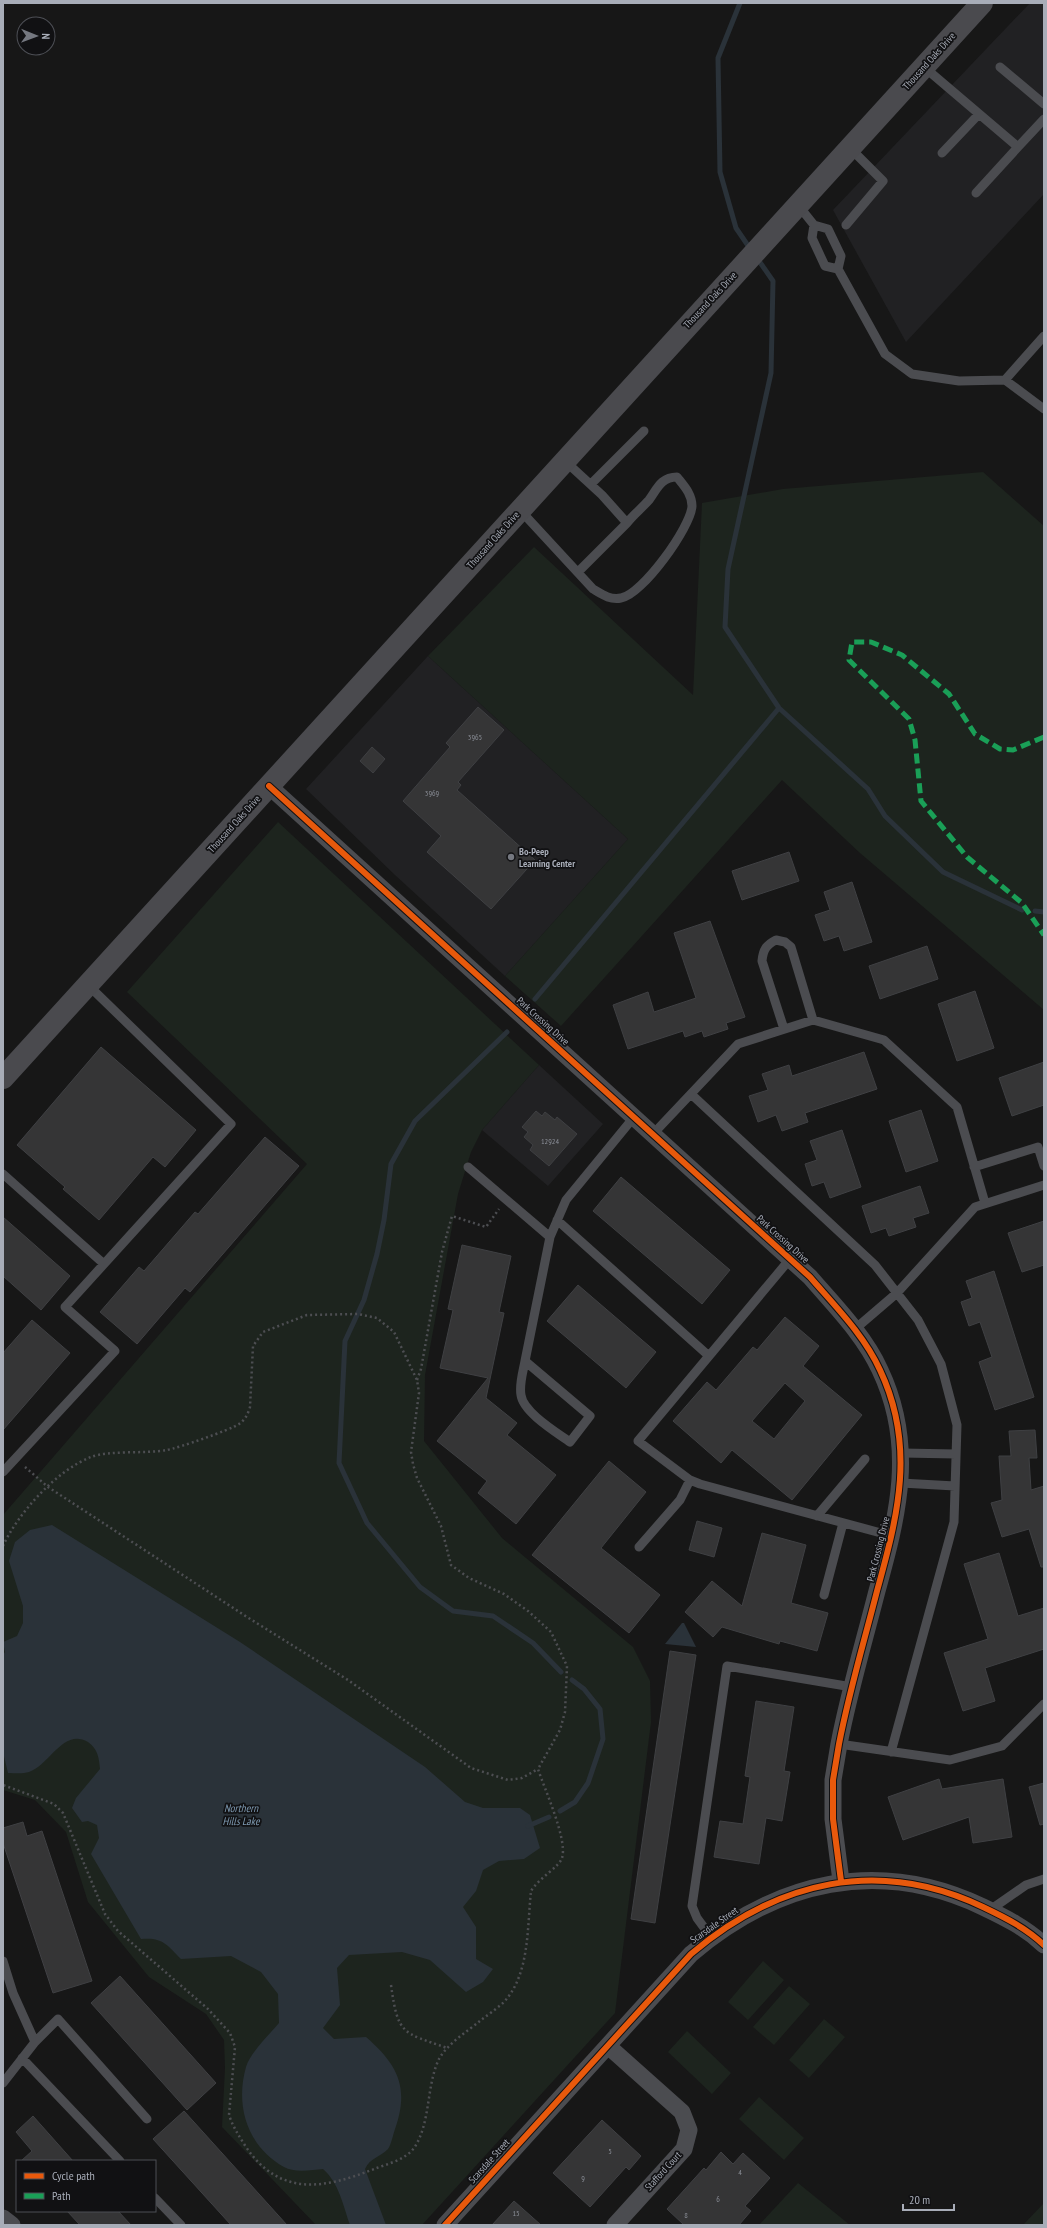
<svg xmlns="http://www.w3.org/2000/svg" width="1047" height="2228" viewBox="0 0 1047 2228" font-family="'PT Sans Narrow',sans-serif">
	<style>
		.built { fill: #212123 }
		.green { fill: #1d241e }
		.water { fill: #2a3239 }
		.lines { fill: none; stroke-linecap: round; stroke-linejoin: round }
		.stream { stroke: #2a3239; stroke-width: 5 }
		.building { fill: #353536; stroke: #3f4043; fill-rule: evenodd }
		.path { stroke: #4d4e52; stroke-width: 2.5; stroke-dasharray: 2 3; stroke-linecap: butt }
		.lane { stroke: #4b4c50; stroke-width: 9 }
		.street { stroke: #4b4c50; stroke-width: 17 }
		.secondary { stroke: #4a4a4e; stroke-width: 22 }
		.quiet { stroke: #1a9f57; stroke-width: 5; stroke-dasharray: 10 5; stroke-linecap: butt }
		.cycleway-casing { stroke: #111113; stroke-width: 8 }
		.cycleway { stroke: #e8590c; stroke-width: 6 }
		.poi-dot { fill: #757880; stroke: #111113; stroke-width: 1.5 }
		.labels { text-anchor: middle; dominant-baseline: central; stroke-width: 3.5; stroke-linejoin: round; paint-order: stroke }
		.number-label { font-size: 8px; fill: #8b8f98 }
		.street-label { font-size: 10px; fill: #a8adb8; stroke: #111113 }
		.poi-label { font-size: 10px; font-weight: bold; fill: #a8adb8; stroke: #111113; text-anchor: start }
		.water-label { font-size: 11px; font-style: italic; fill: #7f9bb3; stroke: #111113 }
	</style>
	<rect width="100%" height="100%" fill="#171717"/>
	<path class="built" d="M1030,3H1044V194L906,342L833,210Z
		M428,656L628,839L505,976L395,875L306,789Z
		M539,1065L603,1124L548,1186L482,1130Z"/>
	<path class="green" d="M983,472L1044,526V1010L860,853L782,780L561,1026L505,976L628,839L428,656L534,547L693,695L702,503L783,489Z
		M278,822L539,1065L482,1130L471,1152L458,1194L425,1375L424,1441L502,1538L633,1647L650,1681L651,1722L615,2013L422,2225H316L222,2127L225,2068L224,2040L206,2014L149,1977L88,1902L66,1832L35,1800L3,1790V1515L307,1164L127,992Z
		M763,1961L784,1980L748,2020L728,2002Z
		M789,1986L810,2004L774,2045L753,2027Z
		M824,2019L845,2037L809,2078L789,2060Z
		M687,2031L731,2073L712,2094L668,2052Z
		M759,2097L804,2138L784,2160L739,2119Z
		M798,2183L850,2225H759Z
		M1044,2203V2225H1023Z"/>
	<path class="water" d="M52,1525L240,1642L425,1767L465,1802L483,1808H520L530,1815L540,1848L524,1859L499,1861L483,1870L476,1891L463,1907L476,1927V1959L493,1969L483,1982L466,1992L430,1960L402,1952L349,1955L337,1968L340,2005L323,2028L334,2039L366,2037C397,2064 410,2087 395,2129C393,2135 391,2145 388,2149C380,2157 370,2158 365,2169L386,2225H350C343,2205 339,2183 323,2169C312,2170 294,2173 284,2167C247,2146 235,2106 246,2067C250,2053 269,2035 279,2023L278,1994L261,1972L231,1956L181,1959C167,1945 163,1937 141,1939L91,1854L99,1838L97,1825L88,1821L82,1822L72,1808L76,1798L100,1769C99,1758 98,1749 88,1742C63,1728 50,1765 29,1772C23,1774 14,1773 8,1773L3,1752V1655L5,1652L3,1642L17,1636L23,1623V1606L9,1561L15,1542L30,1530Z
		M682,1623H684L696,1647L665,1644Z"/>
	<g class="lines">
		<path class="stream" d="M740,3L718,58L720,172L736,228L751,250
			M757,258L773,281L771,373L728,569L725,627L779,708L868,789L885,816L943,872L1022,910
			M1035,911L1044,912
			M535,999L779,708
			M507,1032L415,1121L391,1164L384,1220L377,1254L364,1300L345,1341L339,1463L367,1523L420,1587L453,1611L493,1616L533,1643L561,1672
			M560,1811L575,1802L588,1783L603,1739L600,1709L584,1689L572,1680
			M528,1826L549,1817"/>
	</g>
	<path class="building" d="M478,707L504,730L458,782L461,785L457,790L535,860L491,909L427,852L441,836L403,801L450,747L446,743Z
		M372,747L385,759L373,773L360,761Z
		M789,852L799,881L742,900L732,871Z
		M852,882L872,942L844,951L839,936L824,941L815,915L830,910L824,892Z
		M710,921L745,1017L726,1023L728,1029L704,1037L702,1031L685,1037L683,1031L628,1049L613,1005L648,992L654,1012L696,998L674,933Z
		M927,946L938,979L880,999L869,966Z
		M975,991L994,1048L957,1061L938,1004Z
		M101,1047L196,1130L165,1167L153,1157L99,1220L63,1189L65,1187L17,1145Z
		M864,1052L877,1089L805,1113L808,1122L782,1131L776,1115L758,1122L749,1096L768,1090L762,1074L789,1065L792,1076Z
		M1044,1062V1105L1012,1116L999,1078Z
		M921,1110L938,1161L906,1172L889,1121Z
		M536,1111L542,1116L545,1112L555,1120L557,1117L577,1134L549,1166L530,1150L533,1145L524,1137L528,1132L522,1127Z
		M842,1130L861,1187L830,1198L824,1182L812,1186L805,1164L817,1160L810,1141Z
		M265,1137L299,1166L190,1292L185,1288L137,1344L100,1312L139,1267L144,1271L195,1212L198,1214Z
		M621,1177L730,1270L702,1304L593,1211Z
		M920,1186L929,1213L913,1218L916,1227L889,1236L886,1228L871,1233L862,1206Z
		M3,1217L70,1276L41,1310L3,1276Z
		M1044,1221V1265L1022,1272L1008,1233Z
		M462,1245L511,1256L499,1312L504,1313L486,1398L517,1423L507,1435L556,1475L516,1524L478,1493L487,1481L437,1441L488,1378L440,1368L453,1310L448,1309Z
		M994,1271L1034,1397L995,1410L979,1362L992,1357L980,1322L969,1326L961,1302L972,1298L966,1281Z
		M578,1285L656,1352L626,1388L547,1321Z
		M785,1317L819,1346L803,1366L862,1415L792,1500L732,1450L721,1463L673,1421L707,1382L716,1390L753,1347L757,1350ZM785,1383L805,1401L774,1439L752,1421Z
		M32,1320L70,1353L3,1430V1353Z
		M1035,1430L1037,1458H1029L1031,1490L1044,1486V1567H1041L1029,1529L1002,1537L991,1503L1002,1500L999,1456H1011L1009,1431Z
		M609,1461L646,1492L601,1548L660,1595L629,1633L532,1555Z
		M697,1521L722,1528L714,1557L689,1550Z
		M762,1533L806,1545L791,1603L828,1613L817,1651L780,1641L779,1644L722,1627L713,1637L685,1612L712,1581L742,1606Z
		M999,1553L1018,1616L1044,1608V1649L985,1668L995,1701L963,1711L944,1653L988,1639L964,1564Z
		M670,1651L696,1655L655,1923L631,1919Z
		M756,1701L794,1707L784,1771L790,1772L782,1821L766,1818L759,1864L714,1857L720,1821L743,1824L750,1777L745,1776Z
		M939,1779L942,1789L1003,1779L1012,1837L973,1843L969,1817L903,1840L888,1797Z
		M1044,1783V1824L1040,1825L1029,1787Z
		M23,1822L27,1836L42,1831L92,1981L53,1993L3,1843V1828Z
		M120,1976L216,2083L187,2110L91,2003Z
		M184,2111L287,2225H231L153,2139Z
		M33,2116L73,2161H21L32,2151L16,2132Z
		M602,2120L641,2156L629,2170L626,2167L590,2207L553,2173Z
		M721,2152L733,2164L743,2153L770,2178L745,2206L751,2211L739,2225H684L667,2209L704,2168L706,2170Z
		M514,2201L541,2225H492Z
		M67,2211H118L131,2225H80Z"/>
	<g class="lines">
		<path class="path" d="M417,1380L421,1369L442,1252L452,1216L486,1227L499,1209
			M25,1467L48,1487L247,1617L348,1680L471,1768L508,1780L522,1778L538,1769
			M3,1546C18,1513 57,1470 91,1457C109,1450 146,1454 167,1450C178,1448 230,1430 239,1424C245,1420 248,1414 250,1407L253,1346L263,1332L307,1315L358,1314L377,1318L394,1332L417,1380L419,1393L411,1452L413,1464L417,1478L441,1526L451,1565L469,1578L504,1594L528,1611L551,1632L567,1666L565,1712L560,1730L538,1769C544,1788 568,1840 562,1858C559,1867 539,1878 531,1891C527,1928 530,1975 503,2003C496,2009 488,2015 481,2020C468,2031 448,2043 439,2059C426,2086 431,2123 414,2148C405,2160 387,2164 374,2169C324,2189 280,2197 246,2147C239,2136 233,2127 229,2115L235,2047L230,2033L208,2009L118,1931L105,1914L63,1813L54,1804L3,1785
			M391,1985C398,2035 402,2032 447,2048"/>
		<path class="lane" d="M924,67L1018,147L976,193
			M1000,67L1044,104
			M1018,147L1044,119
			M942,153L979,114
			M798,205L814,225L828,229L841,256L838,269L885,354L912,374L959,381L1005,380L1044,336
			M814,225L812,238L825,266L838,269
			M846,225L883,181L850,148
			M1005,380L1044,409
			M591,484L644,431
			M520,510L593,589C603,595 610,600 621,598C642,595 691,527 692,506C692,494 684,486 677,477C661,477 657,489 649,500C642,508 633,515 627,523L602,495L565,461
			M578,572L627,523
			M784,1029L762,961C763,950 766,945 776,940L785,942L791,947L813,1020
			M691,1094L875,1265L918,1320L941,1364L957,1425L954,1522L891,1752
			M653,1134L738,1044L813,1020L884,1040L957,1107L985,1203
			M468,1167L550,1237
			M974,1167L1038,1147L1044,1166
			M3,1174L104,1264
			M557,1220L709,1356
			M790,1259L638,1441L690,1480L700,1484L892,1536
			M855,1329L897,1293L975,1207L1044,1185
			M525,1361C523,1372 519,1384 521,1395C523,1412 556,1432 570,1442L590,1416L525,1361L550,1237L566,1200L634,1117
			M902,1453L956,1454
			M3,1472L115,1351L65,1307L231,1124L88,985
			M901,1483L955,1486
			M817,1516L865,1459
			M639,1547L680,1500L690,1480
			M824,1595L843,1523
			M839,1744L950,1760L1002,1746L1044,1704
			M990,1910L1026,1885L1044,1879
			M711,1937L697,1918L692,1906L727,1666L852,1687
			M3,1961L13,1993L35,2042
			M22,2058L120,2161
			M3,2083L35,2042L58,2019L147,2119
			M155,2198L181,2225"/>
		<path class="street" d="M269,786L810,1277C835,1306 864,1335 880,1370C916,1446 898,1515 877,1591C864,1642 849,1692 839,1744L833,1780V1819L841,1881
			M608,2046L682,2112L689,2130L684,2149L615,2225
			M3,2218L12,2225
			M445,2225L691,1954C777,1881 878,1857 983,1907C1006,1918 1026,1928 1044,1945"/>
		<path class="secondary" d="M3,1078L982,3"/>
		<path class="quiet" d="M1044,737L1013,750L1000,749L975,734L949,694L902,655L871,642H852L849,660L909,719L915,740L921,801L967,857L1022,903L1044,935"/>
		<g class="cycleway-casing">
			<path id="cycleway" d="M269,786L810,1277C835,1306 864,1335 880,1370C916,1446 898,1515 877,1591C864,1642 849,1692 839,1744L833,1780V1819L841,1881
				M445,2225L691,1954C777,1881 878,1857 983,1907C1006,1918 1026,1928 1044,1945"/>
		</g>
		<use href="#cycleway" class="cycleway"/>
	</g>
	<circle class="poi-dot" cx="511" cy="857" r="4"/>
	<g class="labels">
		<g class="number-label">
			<text x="475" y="737">3965</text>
			<text x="432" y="793">3969</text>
			<text x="550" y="1141">12924</text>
			<text x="610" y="2151">5</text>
			<text x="740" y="2172">4</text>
			<text x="583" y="2178">9</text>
			<text x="718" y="2199">6</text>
			<text x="516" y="2213">15</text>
			<text x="686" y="2215">8</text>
		</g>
		<g class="street-label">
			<text transform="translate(929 61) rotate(-48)">Thousand Oaks Drive</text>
			<text transform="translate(710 300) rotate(-47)">Thousand Oaks Drive</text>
			<text transform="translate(493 540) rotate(-48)">Thousand Oaks Drive</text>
			<text transform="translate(234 824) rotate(-48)">Thousand Oaks Drive</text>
			<text transform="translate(543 1021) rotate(42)">Park Crossing Drive</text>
			<text transform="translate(783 1239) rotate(42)">Park Crossing Drive</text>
			<text transform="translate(878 1549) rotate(-76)">Park Crossing Drive</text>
			<text transform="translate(714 1925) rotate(-35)">Scarsdale Street</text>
			<text transform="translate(489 2161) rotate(-48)">Scarsdale Street</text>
			<text transform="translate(663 2171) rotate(-48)">Stafford Court</text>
		</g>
		<g class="poi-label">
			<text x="519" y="851">Bo-Peep<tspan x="519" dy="12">Learning Center</tspan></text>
		</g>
		<g class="water-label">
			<text x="241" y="1808">Northern<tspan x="241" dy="13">Hills Lake</tspan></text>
		</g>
	</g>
	<rect width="1047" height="2228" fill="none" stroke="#a8adb8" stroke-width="8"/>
	<rect x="16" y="2160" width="140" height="52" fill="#111113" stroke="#4d4f55"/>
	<rect x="24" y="2173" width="20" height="6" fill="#e8590c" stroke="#4d4f55"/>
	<text x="52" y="2180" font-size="12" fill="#a8adb8">Cycle path</text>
	<rect x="24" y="2193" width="20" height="6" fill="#1a9f57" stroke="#4d4f55"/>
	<text x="52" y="2200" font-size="12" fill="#a8adb8">Path</text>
	<g transform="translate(36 36) rotate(91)"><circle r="19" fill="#111113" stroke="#4d4f55"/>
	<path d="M0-3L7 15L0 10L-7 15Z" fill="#757880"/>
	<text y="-6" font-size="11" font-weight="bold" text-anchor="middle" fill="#a8adb8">N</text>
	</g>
	<path d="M903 2204v6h51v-6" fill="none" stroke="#a8adb8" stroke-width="2"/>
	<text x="909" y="2204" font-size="12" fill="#a8adb8" stroke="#111113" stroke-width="3" paint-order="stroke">20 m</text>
</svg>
